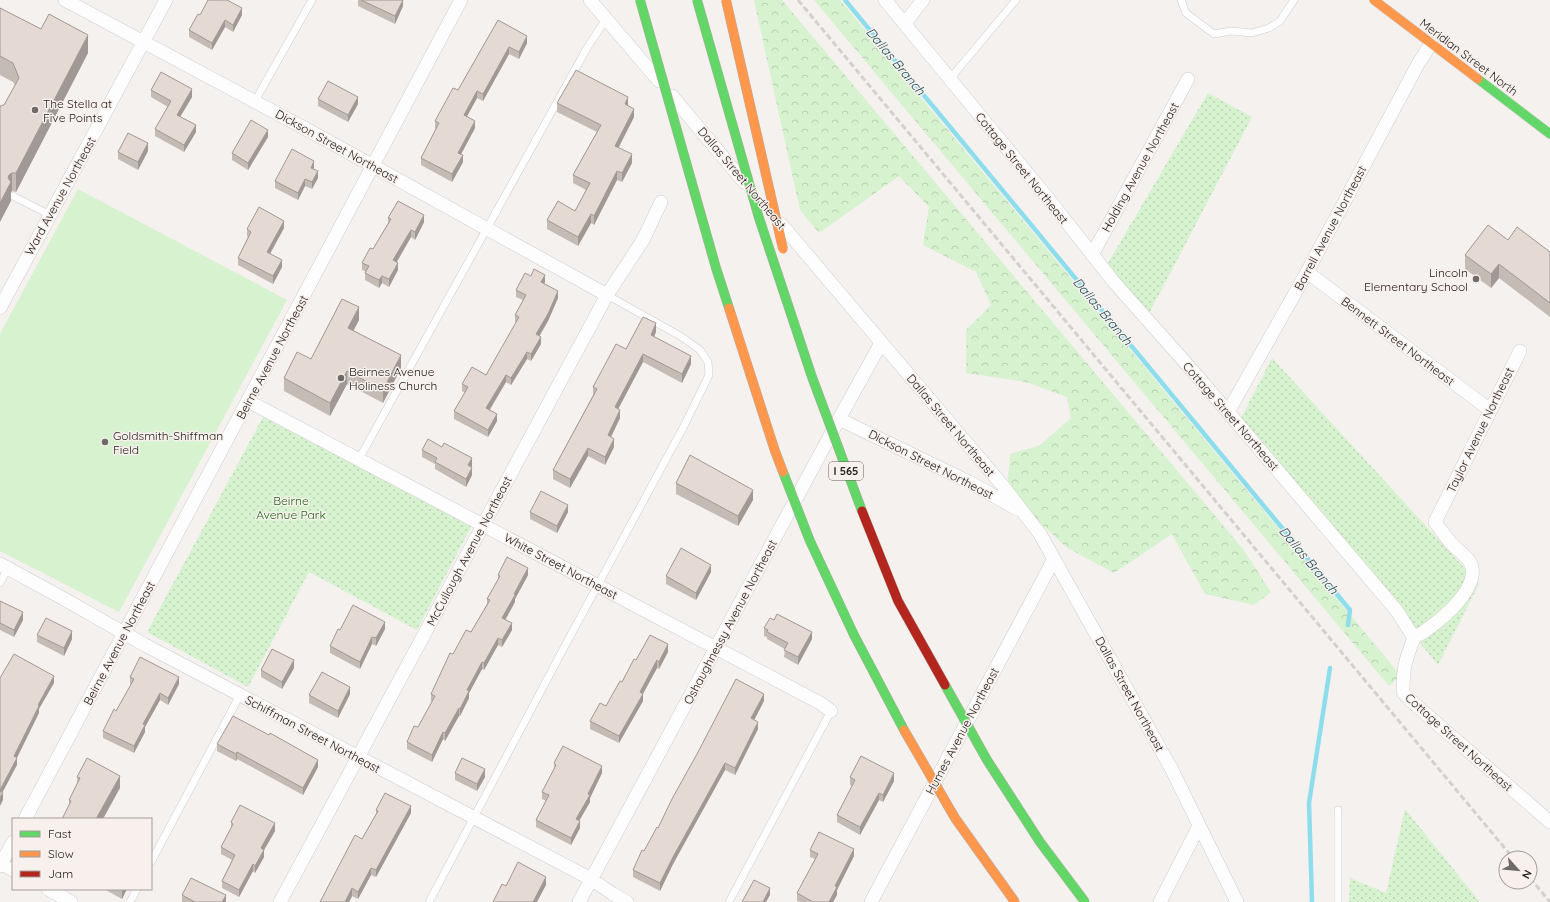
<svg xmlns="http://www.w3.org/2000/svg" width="1550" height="902" viewBox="0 0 1550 902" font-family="Quicksand,sans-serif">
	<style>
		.grass { fill: url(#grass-dots) }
		.forest { fill: url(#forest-crowns) }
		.garden { fill: #d6f2cf }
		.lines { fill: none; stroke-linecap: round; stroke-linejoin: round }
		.stream { stroke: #8ddded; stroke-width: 4.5 }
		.lane-casing { stroke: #cfccca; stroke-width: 8 }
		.street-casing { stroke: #cfccca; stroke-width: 14 }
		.fast-casing { stroke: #cfccca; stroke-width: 10 }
		.slow-casing { stroke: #cfccca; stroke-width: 10 }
		.lane { stroke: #fefdfd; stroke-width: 7 }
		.street { stroke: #fefdfd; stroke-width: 13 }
		.fast { stroke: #63d668; stroke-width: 9 }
		.slow { stroke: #ff974d; stroke-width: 9 }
		.rail { stroke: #d2d1d0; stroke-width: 3; stroke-dasharray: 6 3; stroke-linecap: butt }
		.fast-bridge-casing { stroke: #b6aba6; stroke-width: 10; stroke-linecap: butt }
		.slow-bridge-casing { stroke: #b6aba6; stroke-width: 10; stroke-linecap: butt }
		.jam-bridge-casing { stroke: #b6aba6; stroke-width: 10; stroke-linecap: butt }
		.fast-bridge { stroke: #63d668; stroke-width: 9 }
		.slow-bridge { stroke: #ff974d; stroke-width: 9 }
		.jam-bridge { stroke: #b3261e; stroke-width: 9 }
		.wall { fill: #c4bbb5 }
		.shaded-wall { fill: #a09894 }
		.building { fill: #e4d9d3; stroke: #a09894 }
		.poi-dot { fill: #6d6a68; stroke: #f8f0ec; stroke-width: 1.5 }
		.labels { text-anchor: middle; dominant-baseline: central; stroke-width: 3; stroke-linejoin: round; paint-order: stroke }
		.shield { fill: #f8f0ec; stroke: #645f5c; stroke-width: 1 }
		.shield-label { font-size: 11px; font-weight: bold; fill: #24211f }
		.street-label { font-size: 12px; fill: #24211f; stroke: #f8f0ec }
		.poi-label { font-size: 12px; fill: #24211f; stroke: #f8f0ec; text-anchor: start }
		.park-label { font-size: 12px; fill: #1d6914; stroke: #f8f0ec }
		.water-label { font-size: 13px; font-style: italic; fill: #1b4d58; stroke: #f8f0ec }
	</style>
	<defs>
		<pattern id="grass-dots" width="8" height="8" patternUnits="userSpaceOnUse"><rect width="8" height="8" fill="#d6f2cf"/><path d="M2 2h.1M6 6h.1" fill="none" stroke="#b8cfb1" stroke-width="1.8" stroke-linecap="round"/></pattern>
		<pattern id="forest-crowns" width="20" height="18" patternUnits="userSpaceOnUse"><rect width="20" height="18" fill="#d6f2cf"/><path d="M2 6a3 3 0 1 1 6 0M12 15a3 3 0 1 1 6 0" fill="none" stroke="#b8cfb1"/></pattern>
	</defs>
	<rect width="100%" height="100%" fill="#f5f1ef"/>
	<path class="grass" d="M1208,93L1252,117L1144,323L1101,275Z
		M1272,358L1479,584L1438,665L1239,422Z
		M263,417L472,525L417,630L309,572L248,687L147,632Z
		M1405,809L1480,902H1349L1350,878L1386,893Z"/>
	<path class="forest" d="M754,0H782L1243,549L1271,592L1254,605L1205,594L1172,534L1114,573L1066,547L1007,492L1010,454L1039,446L1071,418L1067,397L1026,382L966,373V330L991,305L976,272L923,245L929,207L899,176L819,233L800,210Z
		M814,0H840L1401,676L1389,686Z"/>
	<path class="garden" d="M78,189L287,300L119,612L0,551V334Z"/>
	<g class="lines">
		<path class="stream" d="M845,0L1350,610L1348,625
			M1312,902L1309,803L1330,668"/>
		<g class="lane-casing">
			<path id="lane" d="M1181,0L1186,13L1214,34L1231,31L1252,33L1269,28L1280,21L1294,0
				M949,80L1016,0
				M255,101L312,0
				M13,196L50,215
				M359,459L587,48L606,19
				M0,583L8,568
				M1338,810V902
				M151,862L240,695
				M130,902L137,889
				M429,902L567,642L684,426L709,375L708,362L700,350L682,337L607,295
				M729,902L831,711"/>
		</g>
		<g class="street-casing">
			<path id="street" d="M65,0L308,130L607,295
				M590,0L659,81
				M885,0L1051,202L1113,281L1199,378L1397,611L1414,638C1405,661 1403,668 1403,692L1410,700L1550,822
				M905,23L923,0
				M672,96L744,182
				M781,224L1003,486L1040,534L1171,768L1237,902
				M1092,255L1188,79
				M1307,272L1490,410
				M0,308L166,0
				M248,401L820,703L831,711
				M1228,412L1307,272L1418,64L1431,44
				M839,419L969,482L1017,509
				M0,564L66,600L145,645L591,879L613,894L627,902
				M1414,638C1434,626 1477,594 1472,567C1470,557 1456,550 1450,542C1445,536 1440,529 1435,522L1520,351
				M25,819L461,0
				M0,863L13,870
				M0,866L13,842
				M48,889L71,902
				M280,902L607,295L643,240L661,202
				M579,902L839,419L881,343
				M871,902L1054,559
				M1160,902L1199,826"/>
		</g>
		<g class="fast-casing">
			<path id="fast" d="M1478,79L1550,134"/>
		</g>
		<g class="slow-casing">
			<path id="slow" d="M1374,0L1478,79"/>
		</g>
		<use href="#lane" class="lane"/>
		<use href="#street" class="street"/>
		<use href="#fast" class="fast"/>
		<use href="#slow" class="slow"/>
		<path class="rail" d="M798,0L1513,858
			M1530,878L1550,902"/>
		<g class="fast-bridge-casing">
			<path id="fast-bridge" d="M640,0L716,268L729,308
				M697,0L759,218L812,377L862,511
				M783,472L810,541L854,635L904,730
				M945,685L987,760L1040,842L1085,902"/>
		</g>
		<g class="slow-bridge-casing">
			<path id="slow-bridge" d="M726,0L783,249
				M729,308L775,451L783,472
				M904,730L955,818L1015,902"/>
		</g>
		<g class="jam-bridge-casing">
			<path id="jam-bridge" d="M862,511L898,601L945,685"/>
		</g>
		<use href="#fast-bridge" class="fast-bridge"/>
		<use href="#slow-bridge" class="slow-bridge"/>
		<use href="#jam-bridge" class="jam-bridge"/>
	</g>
	<path class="wall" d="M358,0H403V6L395,24L358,6Z
		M229,1L242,15L233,32L225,27L212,50L189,37V30L200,15Z
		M0,8L88,53L16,192L12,191L11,192V201L4,105L15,85L13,82L0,75Z
		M498,20L527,43L519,59L509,54L483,101L477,98L467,116L475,128L461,154L463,162L452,182L421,165V158L436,129L435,128V121L458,90Z
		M151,90L192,97L180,117L196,132L184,152L155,136V129L168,107L151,97Z
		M318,99L358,104L348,122L318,106Z
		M557,103L628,105L634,117L619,147L632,163L622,182L617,180L594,225L591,223L578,246L547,229V220L575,211L586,190L573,183V175L597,132L557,112Z
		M268,137L248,170L232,160V153Z
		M148,151L138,170L118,159V152Z
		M314,168V169L318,178L312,189L305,186L298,200L275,188V181Z
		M388,218L424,222L415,240L411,237L397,262L398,270L389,287L382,283L379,288L365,280V271L362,270V263L373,249L388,223Z
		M284,228L270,254L282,267L273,284L238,265V258L248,237L247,236V229Z
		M1508,240L1550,252V317L1499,278L1491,288L1465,269V255Z
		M531,276L545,282L544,284L558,298L548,321L539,336L541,344L531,361L527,359L511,385L506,382L490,410L497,421L488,437L454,419V411L465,393L462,391V384L486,375L516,323L515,322V315L523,300L516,297V290Z
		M359,320L353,331L401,368L383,403L347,384L330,416L284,391V378L311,359Z
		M656,332L654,337L691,364L682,383L643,362L618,409L620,418L611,437L614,447L605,465L588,456L570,488L553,479V470L593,395V387L626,349Z
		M442,447L472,466L471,467L472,475L466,487L435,469V464L422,457V450Z
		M676,483L753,500L738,526L676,494Z
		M530,512H568L557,533L530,519Z
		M711,572L696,600L666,584V576Z
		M498,575H528L515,599V602L506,619L512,630L502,647L498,645L484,670L482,669L469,693V698L460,716H459L445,741L443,739L432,762L407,749V742L418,727L432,702L431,701V694L453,654L471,632L487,604V599L498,579Z
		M0,601L23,620L14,637L0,630Z
		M764,628L812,639L798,665L784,657L785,649L767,639V637L764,636Z
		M385,629L376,646L372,644L360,669L330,653V646L340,630Z
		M37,635L72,639L64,656L37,642Z
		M668,652L659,669L657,668L643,694V701L619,743L590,729V721L606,706L636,660Z
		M294,668L282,689L261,677V670Z
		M130,677L179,684L168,705L160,700L145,727V732L134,753L103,738V731L116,711L131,685L130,684Z
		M350,694L338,718L309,703V695Z
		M764,701L754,720L758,729L735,775L725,770L673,864L660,891L633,877V870L658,828Z
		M217,744L318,767L303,795L237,759L236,761L217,751Z
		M554,763L602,773L590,798V802L579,821L580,828L571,845L536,827V820L546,801L542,799V792L554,770Z
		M455,773L485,777L477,791L455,780Z
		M77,777L120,788L69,806V800L77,784Z
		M850,777L894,781L883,802L879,800L860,835L837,822V815L852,786L850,785Z
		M376,810L411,813L376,877L371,875L358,899L352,896L349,902H320L362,839L376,814Z
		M231,822L275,831L264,850V857L255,873L253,871L239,897L222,888V881L232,860L221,854V847L231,829Z
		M810,850L854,856L837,890V895L833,902H800L797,901V893L815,859L810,857Z
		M104,889H127L122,899Z
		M182,895L226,902H182Z"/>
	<path class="shaded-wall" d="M403,0V6L395,24V16Z
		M242,8V15L233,32V25Z
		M225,20V27L212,50V43Z
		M88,35V53L16,192V173Z
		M527,36V43L519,59V52Z
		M509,47V54L483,101V94Z
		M192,89V97L177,122V115Z
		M477,91V98L464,122V115Z
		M358,97V104L348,122V115Z
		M628,97V106L625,104Z
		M634,109V117L615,154V146Z
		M475,121V128L458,160V153Z
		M196,125V132L184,152V145Z
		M268,130V137L248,170V163Z
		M148,143V151L138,170V162Z
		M632,154V163L622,182V173Z
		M463,155V162L452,182V174Z
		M314,161V168L311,175V168Z
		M318,171V178L312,189V182Z
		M617,171V180L594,225V216Z
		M12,173V191L11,192V201L0,222V203L9,175Z
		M305,179V186L298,200V193Z
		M591,214V223L578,246V237Z
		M424,215V222L415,240V232Z
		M284,221V228L267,259V252Z
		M411,230V237L393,268V260Z
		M282,260V267L273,284V276Z
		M398,263V270L389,287V279Z
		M1499,264V278L1491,288V274Z
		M545,275V282L541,290V282Z
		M382,276V283L379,288V280Z
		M558,291V298L548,321L536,342V334Z
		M359,307V320L348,341V328Z
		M656,323V332L651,343V335Z
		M541,337V344L531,361V354Z
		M527,352V359L511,385V378Z
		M643,354V362L615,415V407Z
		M401,355V368L383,403V390Z
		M691,356V364L682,383V374Z
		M347,371V384L330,416V403Z
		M506,375V382L486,415V408Z
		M620,410V418L608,443V435Z
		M497,414V421L488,437V430Z
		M614,439V447L605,465V457Z
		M588,448V456L570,488V479Z
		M472,458V466L468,472V465Z
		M472,468V475L466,487V479Z
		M753,490V500L738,526V516Z
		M568,505V512L557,533V526Z
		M711,565V572L696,600V593Z
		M528,568V575L515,599V602L502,625V618Z
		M23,612V620L14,637V630Z
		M385,622V629L376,646V638Z
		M512,623V630L502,647V640Z
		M72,631V639L64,656V648Z
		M812,632V639L798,665V657Z
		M372,637V644L360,669V662Z
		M498,638V645L484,670V663Z
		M668,644V652L659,669V662Z
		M294,660V668L282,689V682Z
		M657,660V668L640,699V692Z
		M482,662V669L469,693V698L460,716V709L467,690Z
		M54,676V683L39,709V713L14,764V756L38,705Z
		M179,677V684L168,705V698Z
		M350,687V694L338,718V711Z
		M160,693V700L145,727V732L134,753V746L143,724Z
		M643,694V701L619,743V736Z
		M764,694V701L751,726V718Z
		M459,708V716L445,741V733Z
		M758,722V729L735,775V768Z
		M443,732V739L432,762V755Z
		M237,752V759L236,761V754Z
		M17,758V765L0,797V790Z
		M318,760V767L303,795V788Z
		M725,763V770L673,864L660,891V883L673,857Z
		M602,766V773L590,798V802L576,826V819L588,794Z
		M485,769V777L477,791V784Z
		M894,773V781L883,802V795Z
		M120,776V788L103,819H96Z
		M3,793V800L0,806V798Z
		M879,793V800L860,835V827Z
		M411,806V813L376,877V870Z
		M580,821V828L571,845V838Z
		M275,823V831L264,850V857L255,873V866L261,848Z
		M854,849V856L837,890V895L833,902H829L835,886Z
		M253,864V871L239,897V890Z
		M371,868V875L358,899V892Z
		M546,877V885L537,902H533Z
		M352,888V896L349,902H345Z
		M770,888V895L766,902H763Z
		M122,889H127L122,899Z
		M226,895V902H222Z"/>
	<path class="building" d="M208,0H227L242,8L233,25L225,20L212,43L189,30L198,14L200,15Z
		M361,0H403L395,16Z
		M0,8L41,29L49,14L88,35L16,173H12L9,175L8,178L11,182L0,203V106L4,105L19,78L13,63L0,56Z
		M498,20L527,36L519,52L509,47L483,94L477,91L464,115L475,121L458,153L463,155L452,174L421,158L439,123L435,121L453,88L458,90Z
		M576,70L628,97L625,104L634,109L615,146L632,154L622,173L617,171L594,216L591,214L578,237L547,220L558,201L575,211L590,183L573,175L601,125L557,103Z
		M161,72L192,89L177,115L196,125L184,145L155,129L171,101L151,90Z
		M328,81L358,97L348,115L318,99Z
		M251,120L268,130L248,163L232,153Z
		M128,133L148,143L138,162L118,152Z
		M292,149L314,161L311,168L318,171L312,182L305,179L298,193L275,181Z
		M398,201L424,215L415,232L411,230L393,260L398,263L389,279L382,276L379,280L365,273L369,266L362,263L370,248L373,249L391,219L388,218Z
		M259,207L284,221L267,252L282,260L273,276L238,258L251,232L247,229Z
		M1488,225L1508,240L1517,227L1550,252V303L1499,264L1491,274L1465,255Z
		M534,269L545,275L541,282L558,291L548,314L536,334L541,337L531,354L527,352L511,378L506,375L486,408L497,414L488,430L454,411L468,387L462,384L472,367L486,375L519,317L515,315L526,295L516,290L525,273L531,276Z
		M342,299L359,307L348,328L401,355L383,390L347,371L330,403L284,378L297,352L311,359Z
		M643,317L656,323L651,335L691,356L682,374L643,354L615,407L620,410L608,435L614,439L605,457L588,448L570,479L553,470L597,389L593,387L616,344L626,349Z
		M428,439L442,447L444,443L472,458L468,465L472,468L466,479L435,462L437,458L422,450Z
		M690,455L753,490L738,516L676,483Z
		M541,491L568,505L557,526L530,512Z
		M681,548L711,565L696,593L666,576Z
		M507,557L528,568L514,594L515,595L502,618L512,623L502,640L498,638L484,663L482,662L467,690L469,691L460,709L459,708L445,733L443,732L432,755L407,742L414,726L418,727L435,696L431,694L450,653L453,654L466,630L471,632L490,600L487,599L500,576L498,575Z
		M0,601L23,612L14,630L0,623Z
		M353,605L385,622L376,638L372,637L360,662L330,646L338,629L340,630Z
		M777,614L812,632L798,657L784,650L788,643L767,632L768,630L764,628L770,618L774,620Z
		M46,618L72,631L64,648L37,635Z
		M650,635L668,644L659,662L657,660L640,692L643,694L619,736L590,721L600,703L606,706L620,681L622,682L634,659L636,660Z
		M272,649L294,660L282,682L261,670Z
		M14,654L54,676L38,705L39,706L14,756L17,758L0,790V678Z
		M140,657L179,677L168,698L160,693L143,724L145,725L134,746L103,731L114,709L116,711L134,679L130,677Z
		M322,672L350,687L338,711L309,695Z
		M736,679L764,694L751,718L758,722L735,768L725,763L673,857L660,883L633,870L642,850L644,851L657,827L658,828L673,797L697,754Z
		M233,716L269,735L270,733L318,760L303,788L237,752L236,754L217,744Z
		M563,746L602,766L588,794L590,795L576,819L580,821L571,838L536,820L549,795L542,792L556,765L554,763Z
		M861,756L894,773L883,795L879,793L860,827L837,815L855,780L850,777Z
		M87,758L120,776L96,819H62L71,801L69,800L80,778L77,777Z
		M462,758L485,769L477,784L455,773Z
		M0,791L3,793L0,798Z
		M385,793L411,806L376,870L371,868L358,892L352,888L345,902H320L355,835L362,839L378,811L376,810Z
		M240,805L275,823L261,848L264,850L255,866L253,864L239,890L222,881L235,855L221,847L233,824L231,822Z
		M819,832L854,849L835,886L837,887L829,902H813L797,893L818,854L810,850Z
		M518,862L546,877L533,902H493L502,884L506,886Z
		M191,878L226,895L222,902H195L182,895Z
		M754,880L770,888L763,902H742Z"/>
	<g class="poi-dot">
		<circle cx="35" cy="110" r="4"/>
		<circle cx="1476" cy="279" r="4"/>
		<circle cx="341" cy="378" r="4"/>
		<circle cx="105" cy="442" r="4"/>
	</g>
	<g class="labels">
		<rect class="shield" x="829" y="462" width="34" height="18" rx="3"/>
		<g class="shield-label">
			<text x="846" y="471">I 565</text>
		</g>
		<g class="street-label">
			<text transform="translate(1469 57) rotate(37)">Meridian Street North</text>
			<text transform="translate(337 146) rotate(29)">Dickson Street Northeast</text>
			<text transform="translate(1140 167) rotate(-61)">Holding Avenue Northeast</text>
			<text transform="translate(1022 168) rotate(51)">Cottage Street Northeast</text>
			<text transform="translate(742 178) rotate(50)">Dallas Street Northeast</text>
			<text transform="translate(60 196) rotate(-61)">Ward Avenue Northeast</text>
			<text transform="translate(1330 228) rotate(-62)">Barrell Avenue Northeast</text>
			<text transform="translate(1398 341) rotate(37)">Bennett Street Northeast</text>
			<text transform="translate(272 357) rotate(-62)">Beirne Avenue Northeast</text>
			<text transform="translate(1231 416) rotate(49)">Cottage Street Northeast</text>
			<text transform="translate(951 425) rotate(50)">Dallas Street Northeast</text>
			<text transform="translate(1480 430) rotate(-64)">Taylor Avenue Northeast</text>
			<text transform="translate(931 464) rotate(27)">Dickson Street Northeast</text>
			<text transform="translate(469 551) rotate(-62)">McCullough Avenue Northeast</text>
			<text transform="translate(561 566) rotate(28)">White Street Northeast</text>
			<text transform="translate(730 622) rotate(-62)">Oshaughnessy Avenue Northeast</text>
			<text transform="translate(119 643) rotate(-62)">Beirne Avenue Northeast</text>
			<text transform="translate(1130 694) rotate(61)">Dallas Street Northeast</text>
			<text transform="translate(962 731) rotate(-62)">Humes Avenue Northeast</text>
			<text transform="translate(313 734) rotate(28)">Schiffman Street Northeast</text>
			<text transform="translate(1459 742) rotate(42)">Cottage Street Northeast</text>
		</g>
		<g class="poi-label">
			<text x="43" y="103">The Stella at<tspan x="43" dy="14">Five Points</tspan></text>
			<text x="1468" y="272" text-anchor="end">Lincoln<tspan x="1468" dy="14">Elementary School</tspan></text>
			<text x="349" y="371">Beirnes Avenue<tspan x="349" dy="14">Holiness Church</tspan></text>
			<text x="113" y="435">Goldsmith-Shiffman<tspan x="113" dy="14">Field</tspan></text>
		</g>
		<g class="park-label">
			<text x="291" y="500">Beirne<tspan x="291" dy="14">Avenue Park</tspan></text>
		</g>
		<g class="water-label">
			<text transform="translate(896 61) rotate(50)">Dallas Branch</text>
			<text transform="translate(1103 311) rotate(50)">Dallas Branch</text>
			<text transform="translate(1309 560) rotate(50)">Dallas Branch</text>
		</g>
	</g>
	<rect x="12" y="818" width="140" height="72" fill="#f8f0ec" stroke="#a39d9a"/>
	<rect x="20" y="831" width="20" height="6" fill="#63d668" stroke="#a39d9a"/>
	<text x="48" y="838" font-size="12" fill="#24211f">Fast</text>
	<rect x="20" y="851" width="20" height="6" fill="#ff974d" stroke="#a39d9a"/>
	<text x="48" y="858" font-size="12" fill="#24211f">Slow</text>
	<rect x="20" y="871" width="20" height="6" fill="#b3261e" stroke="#a39d9a"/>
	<text x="48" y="878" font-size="12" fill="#24211f">Jam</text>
	<g transform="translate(1518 870) rotate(117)"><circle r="19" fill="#f8f0ec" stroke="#a39d9a"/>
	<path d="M0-3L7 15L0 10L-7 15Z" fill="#6d6a68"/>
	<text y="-6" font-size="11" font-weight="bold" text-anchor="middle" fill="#24211f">N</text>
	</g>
</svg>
